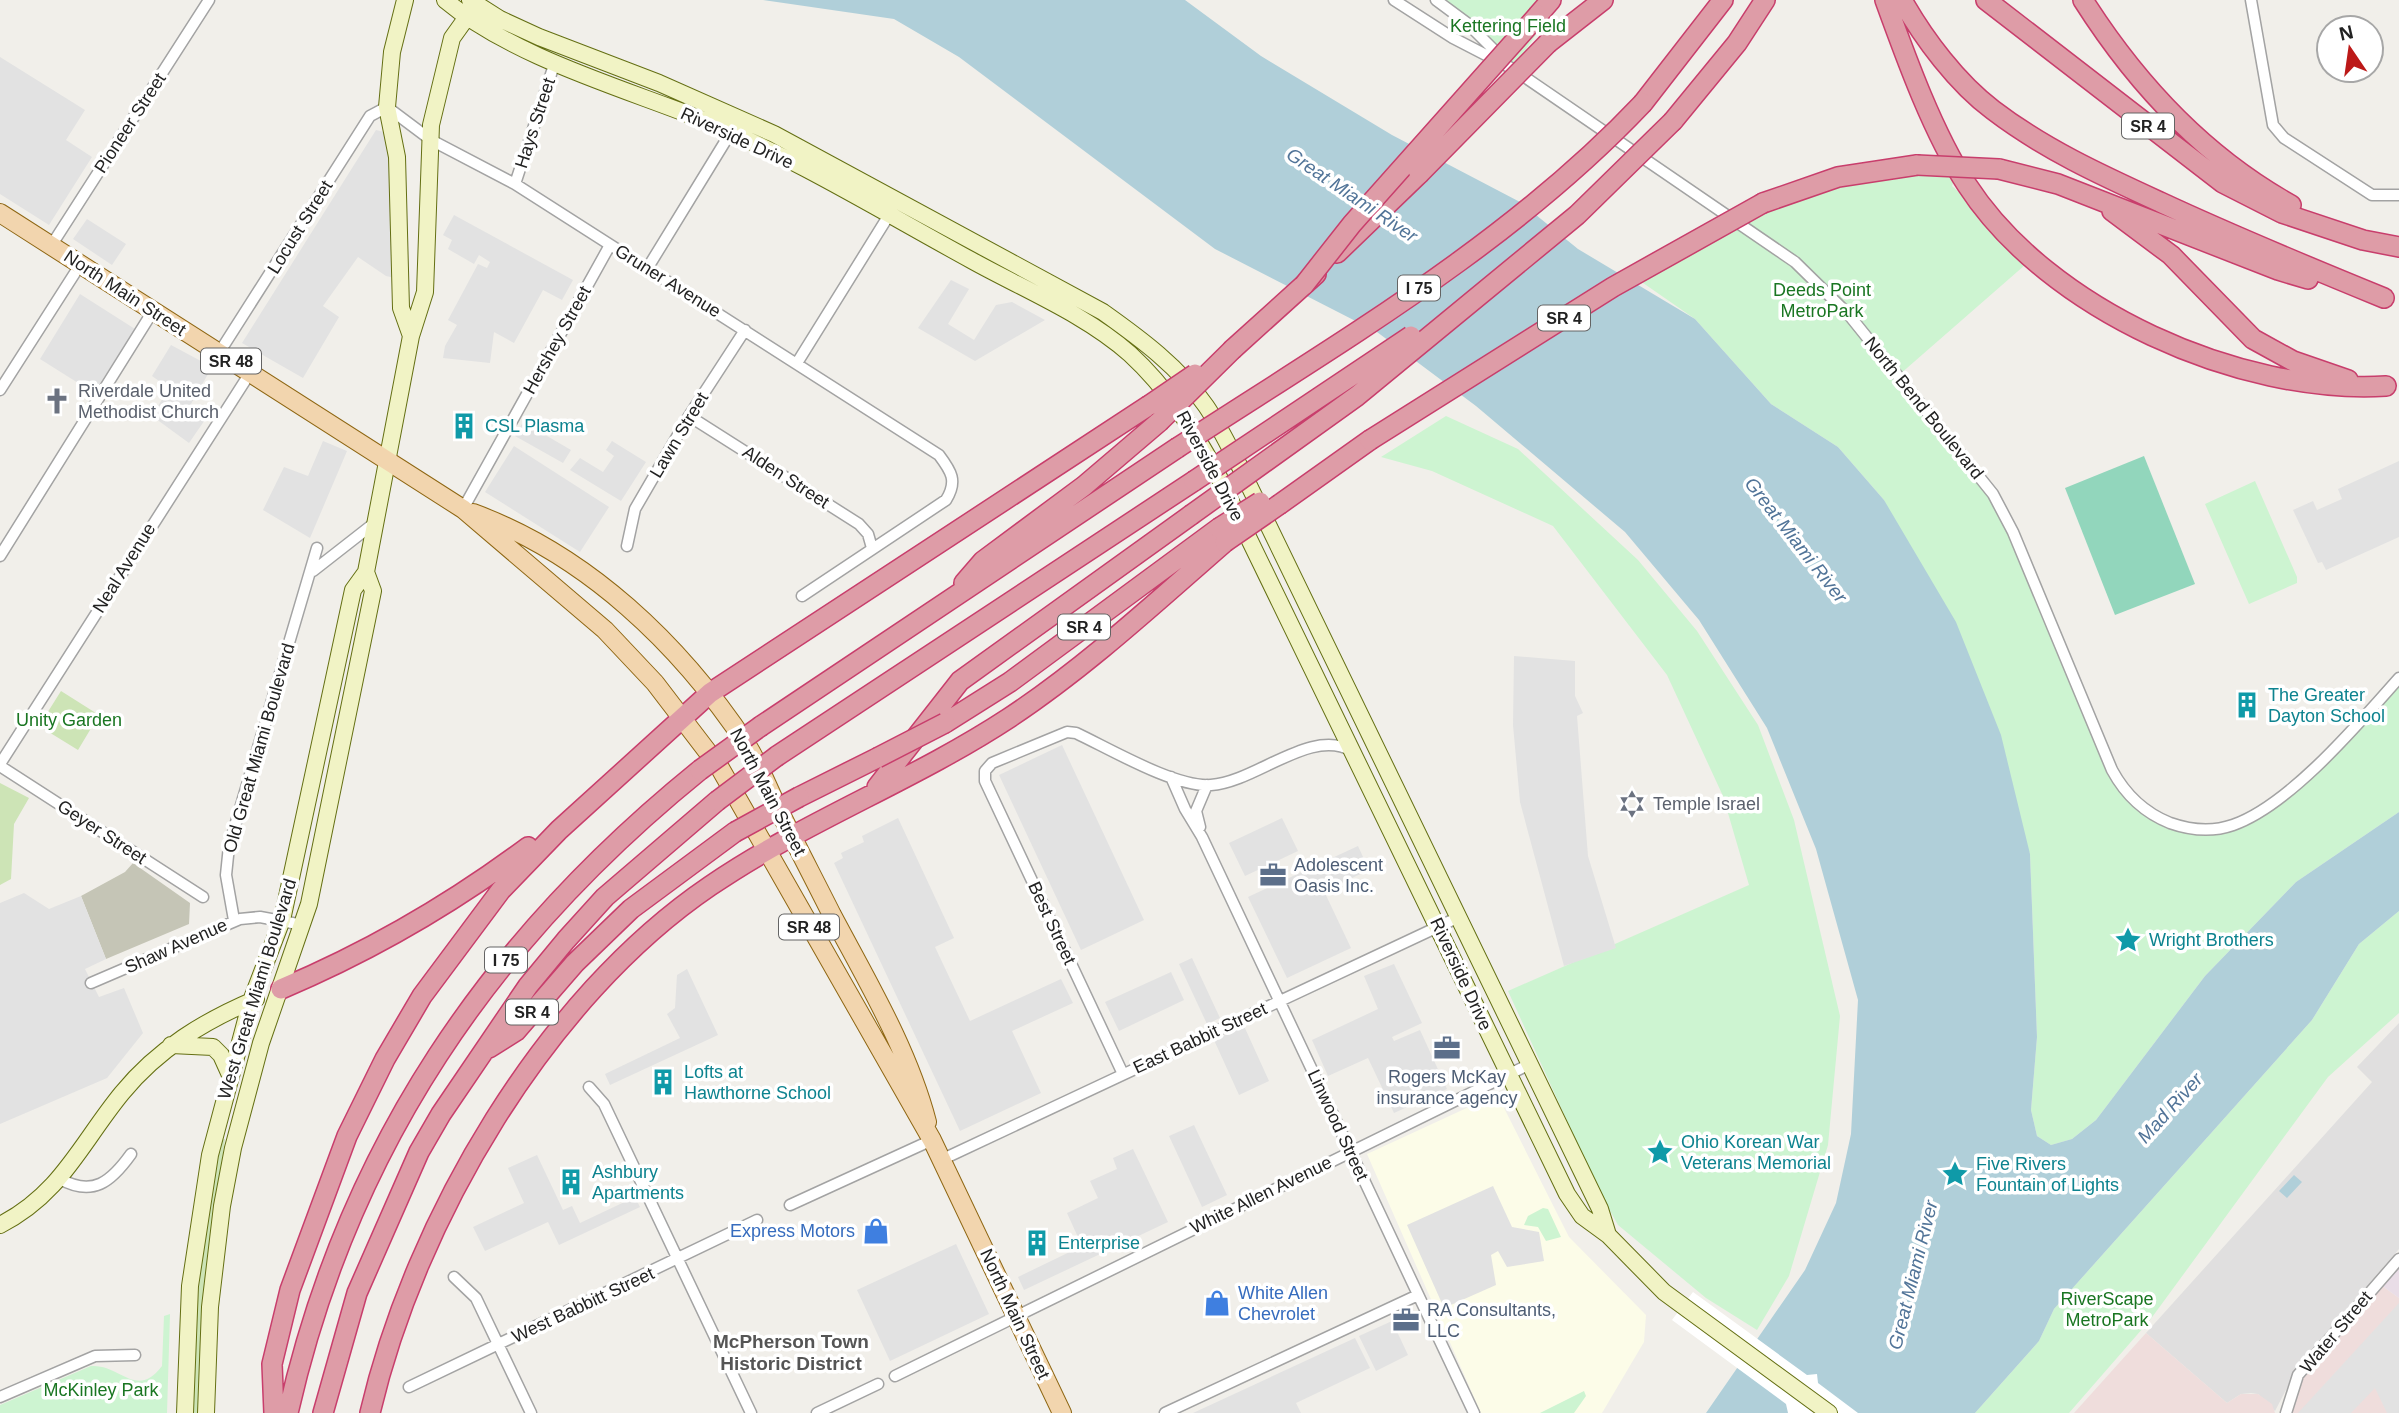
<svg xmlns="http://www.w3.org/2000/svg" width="2399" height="1413" viewBox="0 0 2399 1413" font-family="Arial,sans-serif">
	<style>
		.residential { fill: #e0dfdf }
		.commercial { fill: #efdddc }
		.industrial { fill: #e9dde7 }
		.education { fill: #fcfce8 }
		.construction { fill: #c5c5b6 }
		.grass { fill: #cde4b6 }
		.park { fill: #cdf4d1 }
		.pitch { fill: #92d6bc }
		.parking { fill: #e2e2e2 }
		.water { fill: #b0cfd9 }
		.pier { fill: #fff }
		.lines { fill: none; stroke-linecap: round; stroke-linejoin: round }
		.street-casing { stroke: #a3a3a3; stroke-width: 13 }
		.secondary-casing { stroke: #646f13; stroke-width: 18 }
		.primary-casing { stroke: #8e6612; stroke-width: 20 }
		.highway-casing { stroke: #c83e6c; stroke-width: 22 }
		.street { stroke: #fff; stroke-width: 10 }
		.secondary { stroke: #f1f3c5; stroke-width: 16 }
		.primary { stroke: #f2d5ae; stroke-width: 18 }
		.highway { stroke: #de9ca7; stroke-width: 19 }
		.highway-bridge-casing { stroke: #c83e6c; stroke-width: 22; stroke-linecap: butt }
		.highway-bridge { stroke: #de9ca7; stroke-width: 19 }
		.labels { text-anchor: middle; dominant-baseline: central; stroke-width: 7; stroke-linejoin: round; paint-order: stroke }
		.shield { fill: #fff; stroke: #646464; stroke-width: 2 }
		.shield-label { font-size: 16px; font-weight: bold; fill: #222 }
		.park-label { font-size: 18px; fill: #1a7622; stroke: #fff }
		.street-label { font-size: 18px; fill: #222; stroke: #fff }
		.worship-label { font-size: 18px; fill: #5b616d; stroke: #fff; text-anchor: start }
		.culture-label { font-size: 18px; fill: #0d838f; stroke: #fff; text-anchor: start }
		.service-label { font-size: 18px; fill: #4e5e75; stroke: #fff; text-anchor: start }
		.shop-label { font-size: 18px; fill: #366cbe; stroke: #fff; text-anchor: end }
		.water-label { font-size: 19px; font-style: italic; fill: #517498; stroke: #fff }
		.neighbourhood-label { font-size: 19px; font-weight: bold; fill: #555; stroke: #fff }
	</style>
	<rect width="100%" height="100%" fill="#f1efea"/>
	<path class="residential" d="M2399,1023V1249L2300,1363L2275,1411L2258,1394L2251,1393L2241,1394L2227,1403L2146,1333L2372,1082L2357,1067Z"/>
	<path class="commercial" d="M2381,1285L2399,1298V1413H2291L2303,1378Z
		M2146,1333L2227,1403L2241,1394H2258L2272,1404L2275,1413H2074Z"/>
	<path class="industrial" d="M2399,1265V1298L2381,1285Z"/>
	<path class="education" d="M1497,1094L1569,1237L1646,1315L1644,1342L1602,1413H1481L1367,1154Z"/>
	<path class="construction" d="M133,863L190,903L189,924L106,959L81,896L125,872Z"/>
	<path class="grass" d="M61,691L99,715L78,750L39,726Z
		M0,783L29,798L14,824L11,879L0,885Z
		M225,1139L203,1297L199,1413H192C195,1321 200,1230 221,1140Z"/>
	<path class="park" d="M1436,0H1559L1513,69Z
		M1960,165L1952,186L2033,258L1899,375L1993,494L2121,785L2176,825H2234L2307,775L2399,678V812L2296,882L2205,976L2096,1120L2072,1139L2051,1145L2037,1136L2031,1110L2037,1037L2030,854L1884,500L1838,447L1771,404L1695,319L1633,276L1821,182Z
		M1446,416L1518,449L1638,560L1697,631L1758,725L1794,820L1840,1016L1828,1145L1789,1276L1757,1330L1706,1298L1618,1225L1599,1191L1508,991L1749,885L1723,796L1667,675L1553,526L1432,471L1381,457Z
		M2255,481L2297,577V583L2249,604L2205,504Z
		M2399,911V1013L2328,1077L2150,1320L2069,1413H1975L2039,1341L2054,1309L2312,1020L2359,944Z
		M1543,1208L1548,1209L1561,1237L1546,1241L1538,1227L1524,1225L1528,1216Z
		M170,1314L167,1413H0V1405L91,1366C121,1364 136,1400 162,1366L164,1316Z
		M1584,1391L1586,1396L1574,1413H1540Z"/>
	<path class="pitch" d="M2144,456L2195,584L2115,615L2065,488Z"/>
	<path class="parking" d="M0,57L85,110L66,140L92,157L49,225L0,194Z
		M376,130L388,133L395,278L386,276L358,257L323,306L339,317L303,378L242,343Z
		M454,215L573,280L562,300L543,290L514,343L494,332L490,363L443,358L445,346L457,325L448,320L478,264L487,268L490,262L479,255L474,264L448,249L452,240L443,235Z
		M87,219L126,244L112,265L73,239Z
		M951,280L969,289L948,324L974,340L996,305L1012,302L1045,320L975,361L918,328Z
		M80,294L135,329L94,393L40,359Z
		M171,345L212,367L191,404L209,414L189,443L152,416L169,388L152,376Z
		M523,422L571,450L563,463L515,436Z
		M323,441L347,451L310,538L263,510L284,467L308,476Z
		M612,441L646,462L621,501L570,470L580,458L603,472L614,456L606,450Z
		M514,446L609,507L580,552L485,492Z
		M2399,461V537L2326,570L2322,562L2318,563L2293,510L2313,501L2317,510L2342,499L2338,489Z
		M1514,656L1575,661V696L1583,713L1577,716L1588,856L1616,948L1564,966L1520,802L1513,725Z
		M1062,745L1144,920L1081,950L999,775Z
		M898,818L954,938L935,947L970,1021L1061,979L1073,1003L1012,1031L1041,1093L960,1131L834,863L843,858L841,853L864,842L862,836Z
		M1282,818L1298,851L1245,876L1229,843Z
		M1358,846L1369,870L1324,891L1351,948L1287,978L1248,897Z
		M24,893L49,909L81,896L106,959L85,969L99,997L124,988L143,1033L107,1078L0,1124V903Z
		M1192,958L1220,1018L1207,1024L1179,964Z
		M1394,964L1422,1023L1392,1037L1394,1041L1420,1030L1447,1089L1394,1113L1368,1058L1328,1076L1312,1040L1378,1009L1364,976Z
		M687,969L718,1035L610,1085L605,1074L680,1038L667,1014L675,1008L677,975Z
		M1171,972L1184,1000L1119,1031L1105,1002Z
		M1244,1026L1269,1081L1239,1095L1214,1040Z
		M1194,1125L1227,1195L1202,1207L1169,1136Z
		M1133,1149L1168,1222L1024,1290L1018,1277L1082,1246L1067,1213L1098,1198L1090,1181L1117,1169L1113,1158Z
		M537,1155L563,1210L572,1206L580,1223L635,1197L640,1207L559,1245L548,1222L485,1251L473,1227L524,1203L508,1168Z
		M1493,1186L1512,1227L1539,1232L1544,1261L1507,1267L1498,1251L1491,1255L1496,1285L1444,1308L1407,1225Z
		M956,1244L989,1314L890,1361L857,1290Z
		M2399,1303V1413H2387L2375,1388L2351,1413H2298Z
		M1392,1321L1408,1355L1376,1371L1359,1336Z
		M1355,1338L1370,1368L1296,1403L1301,1413H1193Z"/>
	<path class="water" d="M763,0H1185L1261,56L1392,135L1520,202L1578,249L1695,319L1771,404L1838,447L1884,500L1956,622L2001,735L2030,854L2037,1037L2031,1110L2037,1136L2051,1145L2072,1139L2096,1120L2205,976L2296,882L2399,812V911L2359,944L2312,1020L2054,1309L2039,1341L1975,1413H1706L1805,1270L1836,1203L1851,1134L1858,1000L1816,849L1767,728L1699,620L1625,532L1476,406L1377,332L1215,249L959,57L894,19Z
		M2294,1175L2302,1182L2287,1198L2279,1191Z"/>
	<path class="pier" d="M1693,1292L1807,1375L1817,1374L1818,1383L1858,1413H1788L1786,1404L1672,1320Z"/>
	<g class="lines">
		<g class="street-casing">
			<path id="street" d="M1394,0L1453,38L1513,69L1795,262L1849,315L1993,494L2013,532L2112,770C2125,794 2145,813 2170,823C2190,830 2213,832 2233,825C2290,805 2359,723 2399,678
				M1436,0L1467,23L1504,60
				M2251,0L2273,125L2284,138L2372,195H2399
				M515,184L555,62
				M51,246L209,0
				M647,269L731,132
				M219,353L370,116L387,107L431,140L515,184L939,455C951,471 958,481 946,500L802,596
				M797,363L889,215
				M0,390L80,265
				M689,416L859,524L868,534L872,548
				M463,509L610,245
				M627,546L635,509L689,416L745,330
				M0,556L153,311
				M313,571L377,521
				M0,764L250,373
				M0,766L203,897
				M1171,777L1185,809L1202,837L1474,1413
				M1200,827L1196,811L1207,785
				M234,920L226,875L229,846L317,548
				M91,983L240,919L260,917L303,925
				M1123,1074L985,781V771L992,763L1067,732L1076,733C1110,749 1176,788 1211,785C1256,782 1311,727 1352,751
				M589,1087L604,1104L751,1413
				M941,1160L1459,917
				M60,1179C93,1197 111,1182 131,1154
				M790,1205L932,1140
				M454,1277L476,1298L531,1413
				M895,1376L1528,1065
				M409,1387L757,1220
				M0,1397L95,1356L135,1355
				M817,1413L878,1384
				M1165,1413L1418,1295
				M2286,1413L2298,1375L2399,1259"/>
		</g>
		<g class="secondary-casing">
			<path id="secondary" d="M405,0L392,52L387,107L397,157L401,308L411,336
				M445,0C513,57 620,87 703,120C795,158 883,212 971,260C1023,289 1085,314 1130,354C1168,389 1192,428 1217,473L1567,1194L1582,1216L1608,1235L1664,1292L1829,1413
				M470,0L500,19L539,37L659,83L774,134L1103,312C1141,339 1179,367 1206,406C1219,425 1229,447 1240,467L1600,1209L1608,1235
				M171,1045L213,1047L221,1055L230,1075
				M0,1225C61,1194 81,1143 122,1093C158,1049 204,1021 256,999
				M185,1413L190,1286L210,1155L251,1001L282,920L353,590L366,572L411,336L425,292L431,125L452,38L467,17
				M206,1413L210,1307L222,1206L233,1148L261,1043L309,904L373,591L366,572"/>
		</g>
		<g class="primary-casing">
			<path id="primary" d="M0,213L463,509L605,630L655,683L720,768L932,1140L1062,1413
				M473,513C587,555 680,644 747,745C759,764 767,786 777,806C795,843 814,879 832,915C867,981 908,1049 927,1122"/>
		</g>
		<g class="highway-casing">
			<path id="highway" d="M1885,0C1906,58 1933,133 1967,185C2048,310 2240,395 2386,386
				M1902,0C1924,39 1957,83 1993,110C2044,149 2101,175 2160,202C2233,236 2308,267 2384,298
				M1986,0L2223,183L2282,213L2363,240L2399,247
				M2083,0C2137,85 2203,156 2291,205
				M1538,15L1551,0
				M1548,43L1603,0
				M1643,103L1723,0
				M1673,121L1737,43L1765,0
				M1999,169L2058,184L2278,270L2308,279
				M1763,203L1838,177L1917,165
				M2112,211L2171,255L2253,339L2293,361L2348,380
				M1337,253L1419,174
				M1233,349L1316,274
				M1280,504L1370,440
				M964,583L983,561L1084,486L1159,422
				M945,723L1010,682L1219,528
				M761,726L1177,448
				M777,756L1194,481
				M877,787L960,681L1191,515
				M799,797L877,758
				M281,989C371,951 449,906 528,847
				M489,1048L516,1031L575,963L631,909L735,832
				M274,1413L272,1364L290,1290L347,1136L385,1059L422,996L501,890L559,830L710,693L1148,406
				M288,1413C348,1147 490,940 700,770
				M323,1413L357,1293L419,1152L441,1114L528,986L566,940L605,897L717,801
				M370,1413C415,1220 545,998 710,886C805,821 913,781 1009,718C1086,667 1155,603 1225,542"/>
		</g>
		<use href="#street" class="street"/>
		<use href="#secondary" class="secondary"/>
		<use href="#primary" class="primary"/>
		<use href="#highway" class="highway"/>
		<g class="highway-bridge-casing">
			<path id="highway-bridge" d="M1917,165L1999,169
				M1419,174L1548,43
				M1304,285L1352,224L1538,15
				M1148,406L1195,374
				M1159,422L1233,349
				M1370,440L1613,287L1763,203
				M1177,448C1338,343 1510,244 1643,103
				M1194,481L1411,336
				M1191,515L1357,396L1577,215L1673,121
				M1219,528L1260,502
				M1225,542L1280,504
				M877,758L945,723
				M700,770L761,726
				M717,801L777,756
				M735,832L799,797"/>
		</g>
		<use href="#highway-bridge" class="highway-bridge"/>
	</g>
	<defs>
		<g id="church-bare" transform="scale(2.1)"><path d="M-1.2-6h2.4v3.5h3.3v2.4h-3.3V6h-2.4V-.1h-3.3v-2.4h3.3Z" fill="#6b7280" stroke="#fff" stroke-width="2.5" paint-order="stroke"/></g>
		<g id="building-bare" transform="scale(2.1)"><path d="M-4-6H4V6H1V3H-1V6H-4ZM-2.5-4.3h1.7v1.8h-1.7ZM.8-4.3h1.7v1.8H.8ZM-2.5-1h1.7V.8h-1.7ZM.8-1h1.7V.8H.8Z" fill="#0f9aa8" stroke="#fff" stroke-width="2.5" paint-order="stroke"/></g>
		<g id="synagogue-bare" transform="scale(2.1)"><path d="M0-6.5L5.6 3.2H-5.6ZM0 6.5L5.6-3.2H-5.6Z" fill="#6b7280" stroke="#fff" stroke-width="2.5" paint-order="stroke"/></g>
		<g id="office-bare" transform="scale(2.1)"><path d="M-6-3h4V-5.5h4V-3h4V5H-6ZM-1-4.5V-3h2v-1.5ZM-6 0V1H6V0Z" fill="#5c6f8a" stroke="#fff" stroke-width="2.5" paint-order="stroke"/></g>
		<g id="sight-bare" transform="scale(2.1)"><path d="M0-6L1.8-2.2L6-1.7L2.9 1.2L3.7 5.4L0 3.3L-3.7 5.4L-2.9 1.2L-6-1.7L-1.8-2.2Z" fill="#0f9aa8" stroke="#fff" stroke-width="2.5" paint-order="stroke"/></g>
		<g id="shop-bare" transform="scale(2.1)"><path d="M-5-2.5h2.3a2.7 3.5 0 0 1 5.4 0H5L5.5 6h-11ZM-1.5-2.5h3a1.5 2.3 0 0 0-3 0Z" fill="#3f7fe0" stroke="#fff" stroke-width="2.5" paint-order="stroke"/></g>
	</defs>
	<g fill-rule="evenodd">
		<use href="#church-bare" x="57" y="401"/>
		<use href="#building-bare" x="464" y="426"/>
		<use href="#building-bare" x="2247" y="705"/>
		<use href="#synagogue-bare" x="1632" y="804"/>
		<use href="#office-bare" x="1273" y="875"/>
		<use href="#sight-bare" x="2128" y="940"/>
		<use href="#office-bare" x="1447" y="1048"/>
		<use href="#building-bare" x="663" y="1082"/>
		<use href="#sight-bare" x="1660" y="1152"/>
		<use href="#sight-bare" x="1955" y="1174"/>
		<use href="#building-bare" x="571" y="1182"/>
		<use href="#shop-bare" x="876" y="1231"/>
		<use href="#building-bare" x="1037" y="1243"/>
		<use href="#shop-bare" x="1217" y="1303"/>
		<use href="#office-bare" x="1406" y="1320"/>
	</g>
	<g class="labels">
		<g class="shield">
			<rect x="2122" y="113.5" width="52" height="25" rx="5"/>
			<rect x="1398" y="275.5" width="42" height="25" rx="5"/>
			<rect x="1538" y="305.5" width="52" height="25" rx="5"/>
			<rect x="201" y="348.5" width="60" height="25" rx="5"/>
			<rect x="1058" y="614.5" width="52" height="25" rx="5"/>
			<rect x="779" y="914.5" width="60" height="25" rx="5"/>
			<rect x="485" y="947.5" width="42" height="25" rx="5"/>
			<rect x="506" y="999.5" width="52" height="25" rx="5"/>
		</g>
		<g class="shield-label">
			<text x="2148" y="126">SR 4</text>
			<text x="1419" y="288">I 75</text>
			<text x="1564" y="318">SR 4</text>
			<text x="231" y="361">SR 48</text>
			<text x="1084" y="627">SR 4</text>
			<text x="809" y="927">SR 48</text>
			<text x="506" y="960">I 75</text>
			<text x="532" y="1012">SR 4</text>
		</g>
		<g class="park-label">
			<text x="1508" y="26">Kettering Field</text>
			<text x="1822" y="290">Deeds Point<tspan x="1822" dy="21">MetroPark</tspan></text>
			<text x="69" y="720">Unity Garden</text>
			<text x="2107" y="1299">RiverScape<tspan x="2107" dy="21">MetroPark</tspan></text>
			<text x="101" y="1390">McKinley Park</text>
		</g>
		<g class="street-label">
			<text transform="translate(130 123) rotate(-57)">Pioneer Street</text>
			<text transform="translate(535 123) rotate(-72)">Hays Street</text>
			<text transform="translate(737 138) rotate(25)">Riverside Drive</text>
			<text transform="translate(300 227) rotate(-58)">Locust Street</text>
			<text transform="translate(668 281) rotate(32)">Gruner Avenue</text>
			<text transform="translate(125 293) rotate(33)">North Main Street</text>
			<text transform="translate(557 340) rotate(-61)">Hershey Street</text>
			<text transform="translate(1924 408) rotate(51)">North Bend Boulevard</text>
			<text transform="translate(679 435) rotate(-59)">Lawn Street</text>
			<text transform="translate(1210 466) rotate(62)">Riverside Drive</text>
			<text transform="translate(786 477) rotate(33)">Alden Street</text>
			<text transform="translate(124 568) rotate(-58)">Neal Avenue</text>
			<text transform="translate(259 748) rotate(-74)">Old Great Miami Boulevard</text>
			<text transform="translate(768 792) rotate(62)">North Main Street</text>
			<text transform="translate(102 832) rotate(33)">Geyer Street</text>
			<text transform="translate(1052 923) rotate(65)">Best Street</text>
			<text transform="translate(176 946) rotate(-24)">Shaw Avenue</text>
			<text transform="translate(1461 974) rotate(65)">Riverside Drive</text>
			<text transform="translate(257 989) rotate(-73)">West Great Miami Boulevard</text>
			<text transform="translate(1200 1038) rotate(-25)">East Babbit Street</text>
			<text transform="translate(1338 1125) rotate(65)">Linwood Street</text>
			<text transform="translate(1261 1195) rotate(-26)">White Allen Avenue</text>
			<text transform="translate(583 1305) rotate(-25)">West Babbitt Street</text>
			<text transform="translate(1015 1314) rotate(65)">North Main Street</text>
			<text transform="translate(2336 1332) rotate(-50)">Water Street</text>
		</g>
		<g class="worship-label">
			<text x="78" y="391">Riverdale United<tspan x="78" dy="21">Methodist Church</tspan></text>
			<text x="1653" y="804">Temple Israel</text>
		</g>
		<g class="culture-label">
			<text x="485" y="426">CSL Plasma</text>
			<text x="2268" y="695">The Greater<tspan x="2268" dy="21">Dayton School</tspan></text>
			<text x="2149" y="940">Wright Brothers</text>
			<text x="684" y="1072">Lofts at<tspan x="684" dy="21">Hawthorne School</tspan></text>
			<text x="1681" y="1142">Ohio Korean War<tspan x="1681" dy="21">Veterans Memorial</tspan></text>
			<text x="1976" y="1164">Five Rivers<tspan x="1976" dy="21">Fountain of Lights</tspan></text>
			<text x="592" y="1172">Ashbury<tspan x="592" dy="21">Apartments</tspan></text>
			<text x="1058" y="1243">Enterprise</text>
		</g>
		<g class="service-label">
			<text x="1294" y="865">Adolescent<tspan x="1294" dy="21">Oasis Inc.</tspan></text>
			<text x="1447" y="1077" text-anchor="middle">Rogers McKay<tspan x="1447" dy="21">insurance agency</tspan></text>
			<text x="1427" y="1310">RA Consultants,<tspan x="1427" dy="21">LLC</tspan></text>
		</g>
		<g class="shop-label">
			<text x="855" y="1231">Express Motors</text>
			<text x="1238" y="1293" text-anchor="start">White Allen<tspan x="1238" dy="21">Chevrolet</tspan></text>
		</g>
		<g class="water-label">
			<text transform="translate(1352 195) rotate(34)">Great Miami River</text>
			<text transform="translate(1796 540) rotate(52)">Great Miami River</text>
			<text transform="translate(2170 1108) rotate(-48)">Mad River</text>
			<text transform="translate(1913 1275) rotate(-76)">Great Miami River</text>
		</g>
		<g class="neighbourhood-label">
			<text x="791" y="1341">McPherson Town<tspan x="791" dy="22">Historic District</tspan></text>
		</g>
	</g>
	<g transform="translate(2350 49) rotate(347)"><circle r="33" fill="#ffffff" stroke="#a7a7a7" stroke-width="2"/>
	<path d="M0-5L12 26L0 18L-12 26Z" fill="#bc1918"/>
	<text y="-10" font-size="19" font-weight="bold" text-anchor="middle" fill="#222222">N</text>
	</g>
</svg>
